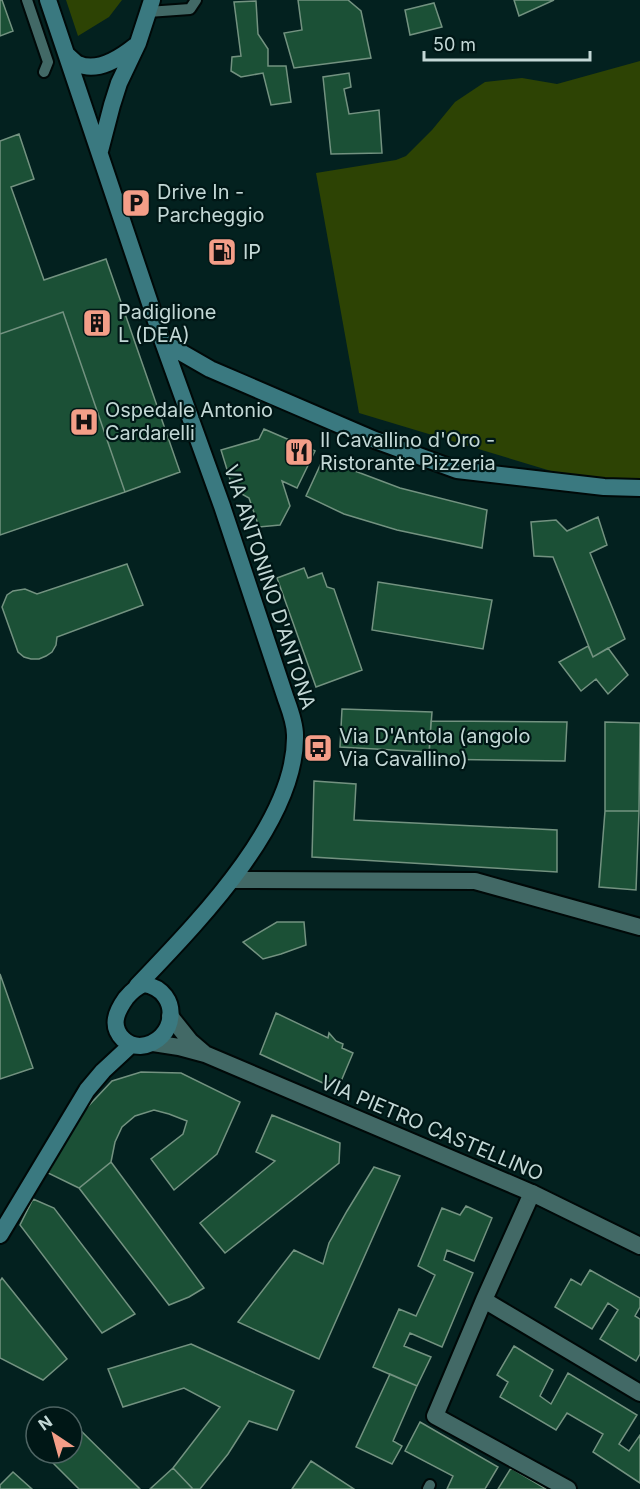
<svg xmlns="http://www.w3.org/2000/svg" width="640" height="1489" viewBox="0 0 640 1489" font-family="Inter,sans-serif">
	<style>
		.green { fill: #2d4304 }
		.building { fill: #1b5036; stroke: #739280; stroke-width: 1.5 }
		.lines { fill: none; stroke-linecap: round; stroke-linejoin: round }
		.service-casing { stroke: #000908; stroke-width: 14 }
		.minor-casing { stroke: #000908; stroke-width: 20 }
		.tertiary-casing { stroke: #000908; stroke-width: 20 }
		.secondary-casing { stroke: #000908; stroke-width: 20 }
		.service { stroke: #426966; stroke-width: 10 }
		.minor { stroke: #426966; stroke-width: 16 }
		.tertiary { stroke: #426966; stroke-width: 16 }
		.secondary { stroke: #3a7980; stroke-width: 16 }
		.labels { text-anchor: middle; dominant-baseline: central; stroke-width: 4.5; stroke-linejoin: round; paint-order: stroke }
		.poi-label { font-size: 20px; fill: #c3d8d6; stroke: #001716; text-anchor: start }
		.street-label { font-size: 20px; fill: #c3d8d6; stroke: #001716 }
	</style>
	<rect width="100%" height="100%" fill="#03211f"/>
	<path class="green" d="M66,0H122L109,17L78,36Z
		M640,61V486L604,487L359,413L316,173L396,160L406,156L432,130L455,102L485,82L522,78L557,84Z"/>
	<path class="building" d="M0,0H2L13,31L0,36Z
		M298,0H348L361,11L371,58L294,68L284,33L302,30Z
		M514,0H554L519,16Z
		M256,1L258,34L268,49V66H286L291,102L271,105L263,73L241,77L231,71L232,57L241,56L234,2Z
		M434,3L442,27L410,35L405,10Z
		M349,73L351,87L344,89L349,114L379,110L382,153L331,154L323,77Z
		M19,134L34,179L11,187L44,280L106,259L180,472L125,492L63,312L0,334V141Z
		M63,312L125,492L0,535V334Z
		M264,429L315,451L297,488L282,481L290,506L280,525L259,527L249,498L233,489L221,450L259,439Z
		M323,459L400,488L487,510L482,548L397,530L344,514L306,496Z
		M598,517L607,545L590,553L625,639L593,657L553,557L534,556L531,522L556,520L567,531Z
		M127,564L143,605L57,637L56,645L52,652L46,656L39,659H31L24,657L18,652L2,607L7,595L13,591L25,589L37,594Z
		M304,568L308,578L322,573L327,587L334,589L362,670L316,687L277,578Z
		M378,582L492,600L483,649L372,630Z
		M588,646L593,657L608,648L628,675L608,694L596,679L581,691L559,662Z
		M342,709L432,712L429,752L340,747Z
		M431,721L567,722L565,761L429,759Z
		M605,722L640,723L639,811H605Z
		M314,781L356,784L354,820L557,830V872L312,857Z
		M605,811H639L636,890L599,887Z
		M277,922H304L306,945L281,954L263,959L243,942Z
		M0,974L33,1068L0,1079Z
		M276,1013L328,1038L329,1033L336,1041L343,1044L342,1048L353,1053L339,1086L326,1080L323,1083L260,1054Z
		M141,1072L181,1073L240,1102L217,1154L174,1190L151,1159L183,1134L187,1121L169,1114L154,1110L135,1116L122,1127L115,1142L111,1162L79,1188L48,1173L79,1116L112,1081Z
		M272,1115L340,1143L339,1163L225,1253L200,1223L275,1161L256,1152Z
		M111,1162L204,1288L189,1297L169,1305L79,1188Z
		M374,1167L400,1176L319,1359L238,1322L294,1250L323,1264L329,1243L347,1211Z
		M33,1199L54,1208L135,1314L102,1333L20,1225Z
		M466,1206L492,1218L474,1261L447,1250L444,1260L473,1273L442,1347L410,1333L404,1346L431,1357L417,1386L373,1367L399,1309L416,1316L435,1275L418,1266L442,1208L460,1215Z
		M590,1270L640,1298V1307L635,1316L640,1319V1354L636,1361L600,1339L618,1310L608,1303L592,1329L555,1307L571,1279L581,1285Z
		M2,1278L67,1359L43,1380L0,1358V1281Z
		M191,1344L294,1391L277,1430L249,1421L228,1454L200,1489H193L173,1468L220,1407L184,1388L123,1407L108,1369Z
		M514,1346L553,1370L540,1396L551,1404L568,1373L637,1415L619,1444L629,1451L640,1435V1483L593,1452L603,1434L567,1413L556,1430L500,1397L508,1382L497,1375Z
		M390,1374L417,1386L393,1441L402,1446L392,1464L356,1447Z
		M72,1422L140,1489H79L43,1453H72Z
		M420,1422L498,1467L485,1489H447L453,1476L405,1451Z
		M311,1461L354,1489H292Z
		M173,1468L193,1489H150Z
		M511,1468L546,1489H498Z
		M13,1472L32,1489H0V1485Z"/>
	<g class="lines">
		<g class="service-casing">
			<path id="service" d="M27,0L48,62L44,72
				M148,12L190,9L196,0
				M428,1489L430,1485"/>
		</g>
		<g class="minor-casing">
			<path id="minor" d="M232,880L475,881L640,927
				M532,1193L484,1300L640,1393
				M484,1300L435,1416L568,1489"/>
		</g>
		<g class="tertiary-casing">
			<path id="tertiary" d="M170,1016L190,1041L204,1053
				M153,1043L179,1047L205,1054L532,1193L640,1246"/>
		</g>
		<g class="secondary-casing">
			<path id="secondary" d="M48,0L163,342L222,506L286,699C290,710 295,723 295,735C297,823 194,926 137,986
				M67,55C70,57 74,62 78,64C98,73 120,58 135,46
				M100,151L112,105L119,83L138,43L152,0
				M163,342L210,369L375,440L457,470L604,487L640,488
				M144,984C183,991 177,1043 140,1046C133,1046 128,1044 123,1039C110,1026 116,1012 126,998C131,992 136,987 144,984Z
				M0,1235L87,1090L103,1071L131,1045"/>
		</g>
		<use href="#service" class="service"/>
		<use href="#minor" class="minor"/>
		<use href="#tertiary" class="tertiary"/>
		<use href="#secondary" class="secondary"/>
	</g>
	<defs>
		<g id="parking-square" transform="scale(1.5)"><rect x="-9" y="-9" width="18" height="18" rx="4" fill="#f49e88" stroke="#001716"/><path d="M-3.5-5.5H1a3.5 3.5 0 0 1 0 7H-1V5.5H-3.5ZM-1-3.4V-.6H.8a1.4 1.4 0 0 0 0-2.8Z" fill="#111"/></g>
		<g id="fuel-square" transform="scale(1.5)"><rect x="-9" y="-9" width="18" height="18" rx="4" fill="#f49e88" stroke="#001716"/><path d="M-5.5-6h7V0h2V4h1.3V-2.5L3-4.5l.8-.8L6-3V5H2.5V1h-1V6h-7ZM-4.2-4.7v3.2H.2V-4.7Z" fill="#111"/></g>
		<g id="building-square" transform="scale(1.5)"><rect x="-9" y="-9" width="18" height="18" rx="4" fill="#f49e88" stroke="#001716"/><path d="M-4-6H4V6H1V3H-1V6H-4ZM-2.5-4.3h1.7v1.8h-1.7ZM.8-4.3h1.7v1.8H.8ZM-2.5-1h1.7V.8h-1.7ZM.8-1h1.7V.8H.8Z" fill="#111"/></g>
		<g id="hospital-square" transform="scale(1.5)"><rect x="-9" y="-9" width="18" height="18" rx="4" fill="#f49e88" stroke="#001716"/><path d="M-5-5h3v3.5h4V-5h3V5h-3V1.5h-4V5h-3Z" fill="#111"/></g>
		<g id="restaurant-square" transform="scale(1.5)"><rect x="-9" y="-9" width="18" height="18" rx="4" fill="#f49e88" stroke="#001716"/><path d="M-5-6h1v4h1v-4h1v4h1v-4h1v5L-1.5 .5V6h-2V.5L-5-1ZM5-6V6H3V1.5H1.5Q1.5-4 5-6Z" fill="#111"/></g>
		<g id="bus-square" transform="scale(1.5)"><rect x="-9" y="-9" width="18" height="18" rx="4" fill="#f49e88" stroke="#001716"/><path d="M-5-6H5V4H4V6H2V4H-2V6H-4V4H-5ZM-3.5-4V0h7V-4ZM-3.5 1.2v1.5H-2V1.2ZM2 1.2v1.5H3.5V1.2Z" fill="#111"/></g>
	</defs>
	<g fill-rule="evenodd">
		<use href="#parking-square" x="136" y="203"/>
		<use href="#fuel-square" x="222" y="252"/>
		<use href="#building-square" x="97" y="323"/>
		<use href="#hospital-square" x="84" y="422"/>
		<use href="#restaurant-square" x="299" y="452"/>
		<use href="#bus-square" x="318" y="748"/>
	</g>
	<g class="labels">
		<g class="poi-label">
			<text x="157" y="192">Drive In -<tspan x="157" dy="23">Parcheggio</tspan></text>
			<text x="243" y="252">IP</text>
			<text x="118" y="312">Padiglione<tspan x="118" dy="23">L (DEA)</tspan></text>
			<text x="105" y="410">Ospedale Antonio<tspan x="105" dy="23">Cardarelli</tspan></text>
			<text x="320" y="440">Il Cavallino d'Oro -<tspan x="320" dy="23">Ristorante Pizzeria</tspan></text>
			<text x="339" y="736">Via D'Antola (angolo<tspan x="339" dy="23">Via Cavallino)</tspan></text>
		</g>
		<g class="street-label">
			<text transform="translate(270 587) rotate(72)">VIA ANTONINO D'ANTONA</text>
			<text transform="translate(432 1128) rotate(23)">VIA PIETRO CASTELLINO</text>
		</g>
	</g>
	<g transform="translate(54 1435) rotate(324)"><circle r="28" fill="#001716" stroke="#4e6463" stroke-width="1.5"/>
	<path d="M0-4.5L10 22L0 15L-10 22Z" fill="#f49e88"/>
	<text y="-9" font-size="16" font-weight="bold" text-anchor="middle" fill="#c3d8d6">N</text>
	</g>
	<path d="M424 51v9h166v-9" fill="none" stroke="#c3d8d6" stroke-width="3"/>
	<text x="433" y="51" font-size="18" fill="#c3d8d6" stroke="#001716" stroke-width="4.5" paint-order="stroke">50 m</text>
</svg>
